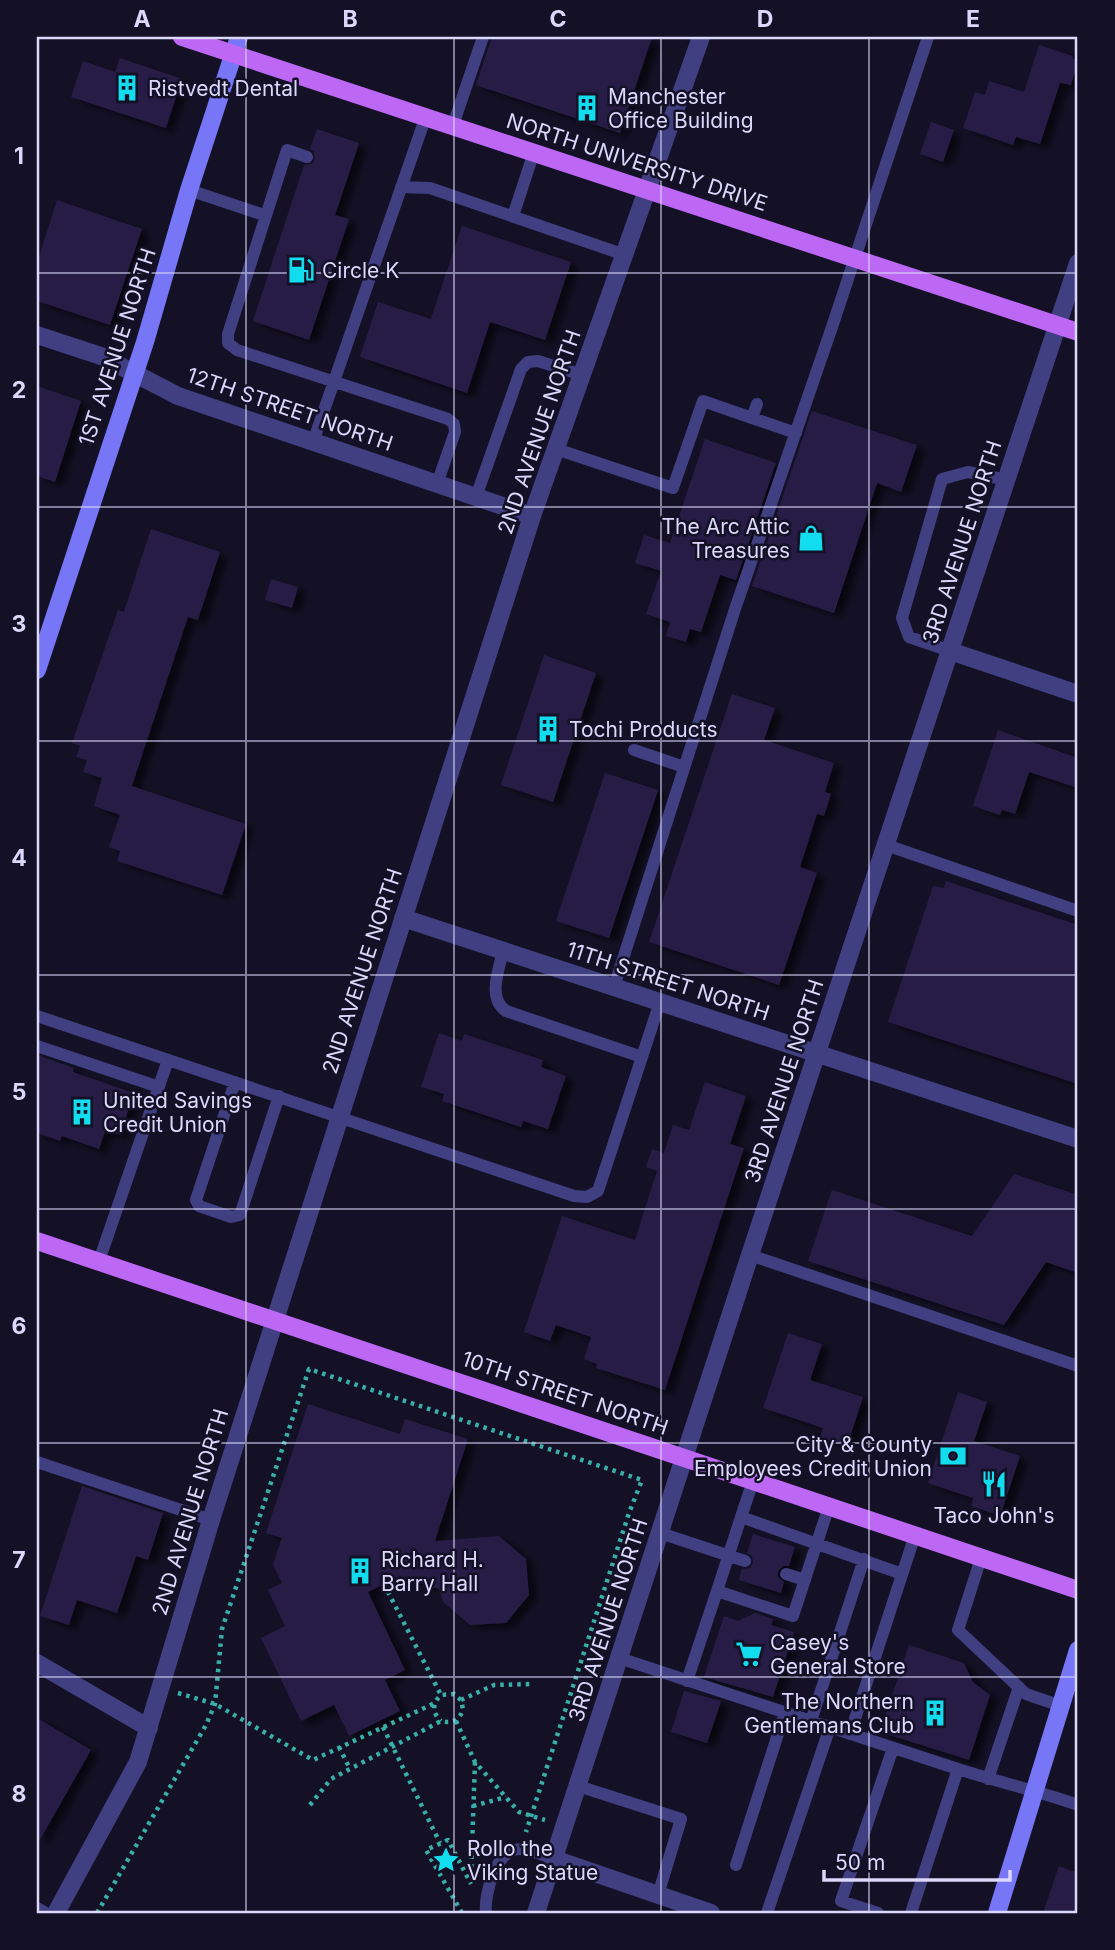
<svg xmlns="http://www.w3.org/2000/svg" width="1115" height="1950" viewBox="0 0 1115 1950" font-family="Inter,sans-serif">
	<style>
		.building { fill: #251e45; filter: url(#shadow) }
		.lines { fill: none; stroke-linecap: round; stroke-linejoin: round }
		.path { stroke: #38b0a7; stroke-width: 4.5; stroke-dasharray: 3.5 5; stroke-linecap: butt }
		.lane { stroke: #403f81; stroke-width: 12 }
		.street { stroke: #403f81; stroke-width: 18 }
		.secondary { stroke: #7676f6; stroke-width: 18 }
		.primary { stroke: #bd67f5; stroke-width: 18 }
		.grid { fill: none; stroke: #dbd8fc; stroke-width: 2; stroke-opacity: 0.55 }
		.labels { text-anchor: middle; dominant-baseline: central; stroke-width: 5; stroke-linejoin: round; paint-order: stroke }
		.poi-label { font-size: 21px; fill: #dbd8fc; stroke: #141126; text-anchor: start }
		.street-label { font-size: 21px; fill: #dbd8fc; stroke: #141126 }
		.neatline { fill: none; stroke: #dbd8fc; stroke-width: 2.5 }
		.grid-label { font-size: 23px; text-anchor: middle; font-weight: bold; fill: #dbd8fc }
	</style>
	<defs>
		<filter id="shadow"><feDropShadow dx="8" dy="4.5" stdDeviation="3.5" flood-color="#0009"/></filter>
	</defs>
	<rect width="100%" height="100%" fill="#141126"/>
	<path class="building" d="M492,37H652L620,133L476,85Z
		M1039,45L1073,56L1072,58L1078,60L1071,85L1060,83L1040,144L1016,137L1013,145L963,128L975,92L985,95L989,81L1024,92Z
		M120,58L182,79L166,128L71,97L83,61L115,72Z
		M931,122L954,130L943,162L920,154Z
		M317,129L359,143L335,215L349,219L309,340L253,321L304,165L312,164L315,159L314,152L310,149Z
		M57,200L142,229L110,325L37,301V263Z
		M462,226L571,262L545,340L490,322L467,393L360,357L378,302L431,319Z
		M37,386L81,401L55,482L37,476Z
		M812,411L917,445L901,492L877,483L834,613L752,586Z
		M705,439L776,463L736,580L720,575L701,632L690,629L686,642L666,636L670,622L646,614L661,571L635,563L644,535L670,543Z
		M151,529L220,552L198,620L188,617L132,786L246,824L222,895L117,861L120,851L109,847L120,815L94,806L102,778L83,772L87,760L76,757L80,746L72,743L118,610L124,612Z
		M271,579L298,587L292,608L265,600Z
		M544,655L596,673L553,802L501,785Z
		M732,694L775,708L764,740L834,763L825,792L831,794L824,816L817,814L800,867L817,873L779,985L649,942Z
		M998,730L1078,758V788L1029,772L1015,814L1002,810L1000,815L973,806Z
		M605,773L658,790L609,938L556,921Z
		M946,881L1078,925V1084L888,1022L933,886L944,888Z
		M439,1033L462,1041L464,1034L543,1060L541,1067L566,1076L548,1129L523,1121L521,1127L442,1101L444,1094L421,1087Z
		M37,1055L74,1068L73,1072L134,1093L120,1135L105,1131L99,1149L62,1136L60,1141L37,1133Z
		M705,1082L746,1096L730,1144L744,1148L665,1390L596,1368L597,1364L584,1359L591,1337L556,1325L550,1341L524,1332L562,1216L635,1240L657,1171L646,1167L652,1149L664,1153L673,1125L689,1130Z
		M1014,1174L1078,1195V1273L1046,1262L1004,1325L808,1261L832,1190L972,1236Z
		M788,1333L822,1344L810,1380L863,1397L847,1446L820,1437L823,1428L763,1408Z
		M958,1392L987,1402L974,1441L1020,1456L1000,1516L971,1506L973,1498L928,1483Z
		M308,1404L400,1434L405,1419L468,1439L435,1541L499,1536L526,1559L529,1595L506,1623L470,1625L443,1602L439,1589L400,1576L368,1592L405,1670L385,1680L400,1711L349,1736L334,1705L301,1721L261,1638L285,1626L268,1590L282,1583L273,1565L282,1538L266,1533Z
		M82,1486L163,1513L148,1560L136,1556L117,1613L77,1600L69,1625L40,1616Z
		M753,1534L795,1547L789,1566H783L778,1571V1577L784,1582L781,1593L739,1580L742,1569L750,1568L753,1563L752,1556L747,1553Z
		M755,1613L773,1619L771,1625L794,1632L773,1697L704,1677L724,1616L738,1621Z
		M909,1645L964,1663L973,1682L990,1695L969,1760L880,1732Z
		M684,1691L721,1701L707,1743L671,1732Z
		M37,1718L91,1750L37,1845Z
		M1059,1866L1078,1873V1913H1043Z"/>
	<g class="lines">
		<path class="path" d="M384,1584L441,1695
			M178,1693L215,1704L313,1760L435,1703
			M461,1700L494,1685L534,1684
			M456,1721L475,1762L519,1812L545,1820
			M383,1727L440,1843
			M339,1747L350,1769
			M310,1805L331,1779L441,1721C452,1724 460,1720 463,1709L461,1700L454,1694L441,1695C432,1703 432,1713 441,1721
			M473,1806L506,1797
			M471,1876L475,1762
			M97,1913L206,1725L215,1704L222,1629L309,1369L642,1480L629,1513L526,1832
			M462,1913L426,1850L448,1840L471,1884"/>
		<path class="lane" d="M453,125L483,37
			M307,157L287,150L228,334V343L237,350L448,419L454,424L455,432L437,484
			M401,187L430,188L625,255
			M189,190L264,215
			M513,216L534,152
			M757,404L752,418L796,433
			M313,442L426,116
			M556,449L673,488L703,401L752,418
			M476,497L521,369L528,362L538,361L582,375
			M950,651L909,637L902,618L942,479L968,472L1007,480
			M634,750L684,767
			M886,845L1078,911
			M503,951C499,970 487,998 506,1011L642,1057
			M614,987L735,609L833,324L928,37
			M37,1016L574,1196L587,1197L598,1191L660,1002
			M37,1046L159,1087
			M235,1082L196,1200L199,1206L231,1217L240,1215L279,1096
			M750,1255L1078,1366
			M99,1261L168,1060
			M37,1462L211,1520
			M753,1481L741,1517L902,1574
			M660,1533L745,1561
			M981,1558L958,1630L1026,1694L1061,1706
			M786,1574L805,1580
			M717,1591L741,1517
			M619,1658L958,1769C998,1782 1039,1791 1078,1805
			M687,1681L717,1591L793,1616L829,1506
			M811,1721L864,1559
			M850,1734L915,1535
			M988,1779L1019,1687
			M578,1786L681,1819L658,1895
			M736,1865L785,1712
			M37,1908L46,1913
			M486,1913C484,1894 496,1848 521,1849C531,1849 544,1856 554,1859
			M767,1913L830,1727
			M878,1913L841,1901L893,1748
			M911,1913L958,1769"/>
		<path class="street" d="M37,335L101,356L178,396L532,516
			M950,651L1078,694
			M403,918L1078,1139
			M37,1663L149,1728
			M554,1859L711,1913
			M56,1913L138,1762L211,1520L532,516L701,37
			M536,1913L750,1255L1078,263"/>
		<path class="secondary" d="M37,670L145,342L189,190L239,37
			M997,1913L1078,1650"/>
		<path class="primary" d="M182,37L1078,332
			M37,1241L1078,1590"/>
	</g>
	<path class="grid" d="M246,37V1913M454,37V1913M661,37V1913M869,37V1913M37,273H1078M37,507H1078M37,741H1078M37,975H1078M37,1209H1078M37,1443H1078M37,1677H1078"/>
	<defs>
		<g id="building-bare" transform="scale(2.1)"><path d="M-4-6H4V6H1V3H-1V6H-4ZM-2.5-4.3h1.7v1.8h-1.7ZM.8-4.3h1.7v1.8H.8ZM-2.5-1h1.7V.8h-1.7ZM.8-1h1.7V.8H.8Z" fill="#11ddef" stroke="#141126" stroke-width="2.5" paint-order="stroke"/></g>
		<g id="fuel-bare" transform="scale(2.1)"><path d="M-5.5-6h7V0h2V4h1.3V-2.5L3-4.5l.8-.8L6-3V5H2.5V1h-1V6h-7ZM-4.2-4.7v3.2H.2V-4.7Z" fill="#11ddef" stroke="#141126" stroke-width="2.5" paint-order="stroke"/></g>
		<g id="shop-bare" transform="scale(2.1)"><path d="M-5-2.5h2.3a2.7 3.5 0 0 1 5.4 0H5L5.5 6h-11ZM-1.5-2.5h3a1.5 2.3 0 0 0-3 0Z" fill="#11ddef" stroke="#141126" stroke-width="2.5" paint-order="stroke"/></g>
		<g id="bank-bare" transform="scale(2.1)"><path d="M-6-4H6V4H-6ZM0-2.3a2.3 2.3 0 1 0 0 4.6a2.3 2.3 0 1 0 0-4.6Z" fill="#11ddef" stroke="#141126" stroke-width="2.5" paint-order="stroke"/></g>
		<g id="restaurant-bare" transform="scale(2.1)"><path d="M-5-6h1v4h1v-4h1v4h1v-4h1v5L-1.5 .5V6h-2V.5L-5-1ZM5-6V6H3V1.5H1.5Q1.5-4 5-6Z" fill="#11ddef" stroke="#141126" stroke-width="2.5" paint-order="stroke"/></g>
		<g id="supermarket-bare" transform="scale(2.1)"><path d="M-6-5.5h2.5l.6 2H6L4.5 2H-2.5L-4.4-4H-6ZM-1.5 3.2a1.3 1.3 0 1 0 .1 0ZM3 3.2a1.3 1.3 0 1 0 .1 0Z" fill="#11ddef" stroke="#141126" stroke-width="2.5" paint-order="stroke"/></g>
		<g id="sight-bare" transform="scale(2.1)"><path d="M0-6L1.8-2.2L6-1.7L2.9 1.2L3.7 5.4L0 3.3L-3.7 5.4L-2.9 1.2L-6-1.7L-1.8-2.2Z" fill="#11ddef" stroke="#141126" stroke-width="2.5" paint-order="stroke"/></g>
	</defs>
	<g fill-rule="evenodd">
		<use href="#building-bare" x="127" y="88"/>
		<use href="#building-bare" x="587" y="108"/>
		<use href="#fuel-bare" x="301" y="270"/>
		<use href="#shop-bare" x="811" y="538"/>
		<use href="#building-bare" x="548" y="729"/>
		<use href="#building-bare" x="82" y="1112"/>
		<use href="#bank-bare" x="953" y="1456"/>
		<use href="#restaurant-bare" x="994" y="1484"/>
		<use href="#building-bare" x="360" y="1571"/>
		<use href="#supermarket-bare" x="749" y="1654"/>
		<use href="#building-bare" x="935" y="1713"/>
		<use href="#sight-bare" x="446" y="1860"/>
	</g>
	<g class="labels">
		<g class="poi-label">
			<text x="148" y="88">Ristvedt Dental</text>
			<text x="608" y="96">Manchester<tspan x="608" dy="24">Office Building</tspan></text>
			<text x="322" y="270">Circle K</text>
			<text x="790" y="526" text-anchor="end">The Arc Attic<tspan x="790" dy="24">Treasures</tspan></text>
			<text x="569" y="729">Tochi Products</text>
			<text x="103" y="1100">United Savings<tspan x="103" dy="24">Credit Union</tspan></text>
			<text x="932" y="1444" text-anchor="end">City &amp; County<tspan x="932" dy="24">Employees Credit Union</tspan></text>
			<text x="994" y="1515" text-anchor="middle">Taco John's</text>
			<text x="381" y="1559">Richard H.<tspan x="381" dy="24">Barry Hall</tspan></text>
			<text x="770" y="1642">Casey's<tspan x="770" dy="24">General Store</tspan></text>
			<text x="914" y="1701" text-anchor="end">The Northern<tspan x="914" dy="24">Gentlemans Club</tspan></text>
			<text x="467" y="1848">Rollo the<tspan x="467" dy="24">Viking Statue</tspan></text>
		</g>
		<g class="street-label">
			<text transform="translate(637 162) rotate(18)">NORTH UNIVERSITY DRIVE</text>
			<text transform="translate(117 347) rotate(-72)">1ST AVENUE NORTH</text>
			<text transform="translate(290 409) rotate(19)">12TH STREET NORTH</text>
			<text transform="translate(539 432) rotate(-71)">2ND AVENUE NORTH</text>
			<text transform="translate(962 542) rotate(-72)">3RD AVENUE NORTH</text>
			<text transform="translate(362 971) rotate(-72)">2ND AVENUE NORTH</text>
			<text transform="translate(668 981) rotate(18)">11TH STREET NORTH</text>
			<text transform="translate(784 1081) rotate(-72)">3RD AVENUE NORTH</text>
			<text transform="translate(565 1393) rotate(19)">10TH STREET NORTH</text>
			<text transform="translate(190 1512) rotate(-73)">2ND AVENUE NORTH</text>
			<text transform="translate(608 1620) rotate(-72)">3RD AVENUE NORTH</text>
		</g>
	</g>
	<rect width="1115" height="1950" fill="none" stroke="#141126" stroke-width="77"/>
	<path d="M824 1870v10h186v-10" fill="none" stroke="#dbd8fc" stroke-width="3.5"/>
	<text x="835" y="1870" font-size="21" fill="#dbd8fc" stroke="#141126" stroke-width="5" paint-order="stroke">50 m</text>
	<rect x="38" y="38" width="1038" height="1874" class="neatline"/>
	<g class="grid-label">
		<text x="142" y="27">A</text>
		<text x="350" y="27">B</text>
		<text x="558" y="27">C</text>
		<text x="765" y="27">D</text>
		<text x="973" y="27">E</text>
		<text x="19" y="164">1</text>
		<text x="19" y="398">2</text>
		<text x="19" y="632">3</text>
		<text x="19" y="866">4</text>
		<text x="19" y="1100">5</text>
		<text x="19" y="1334">6</text>
		<text x="19" y="1568">7</text>
		<text x="19" y="1802">8</text>
	</g>
</svg>
